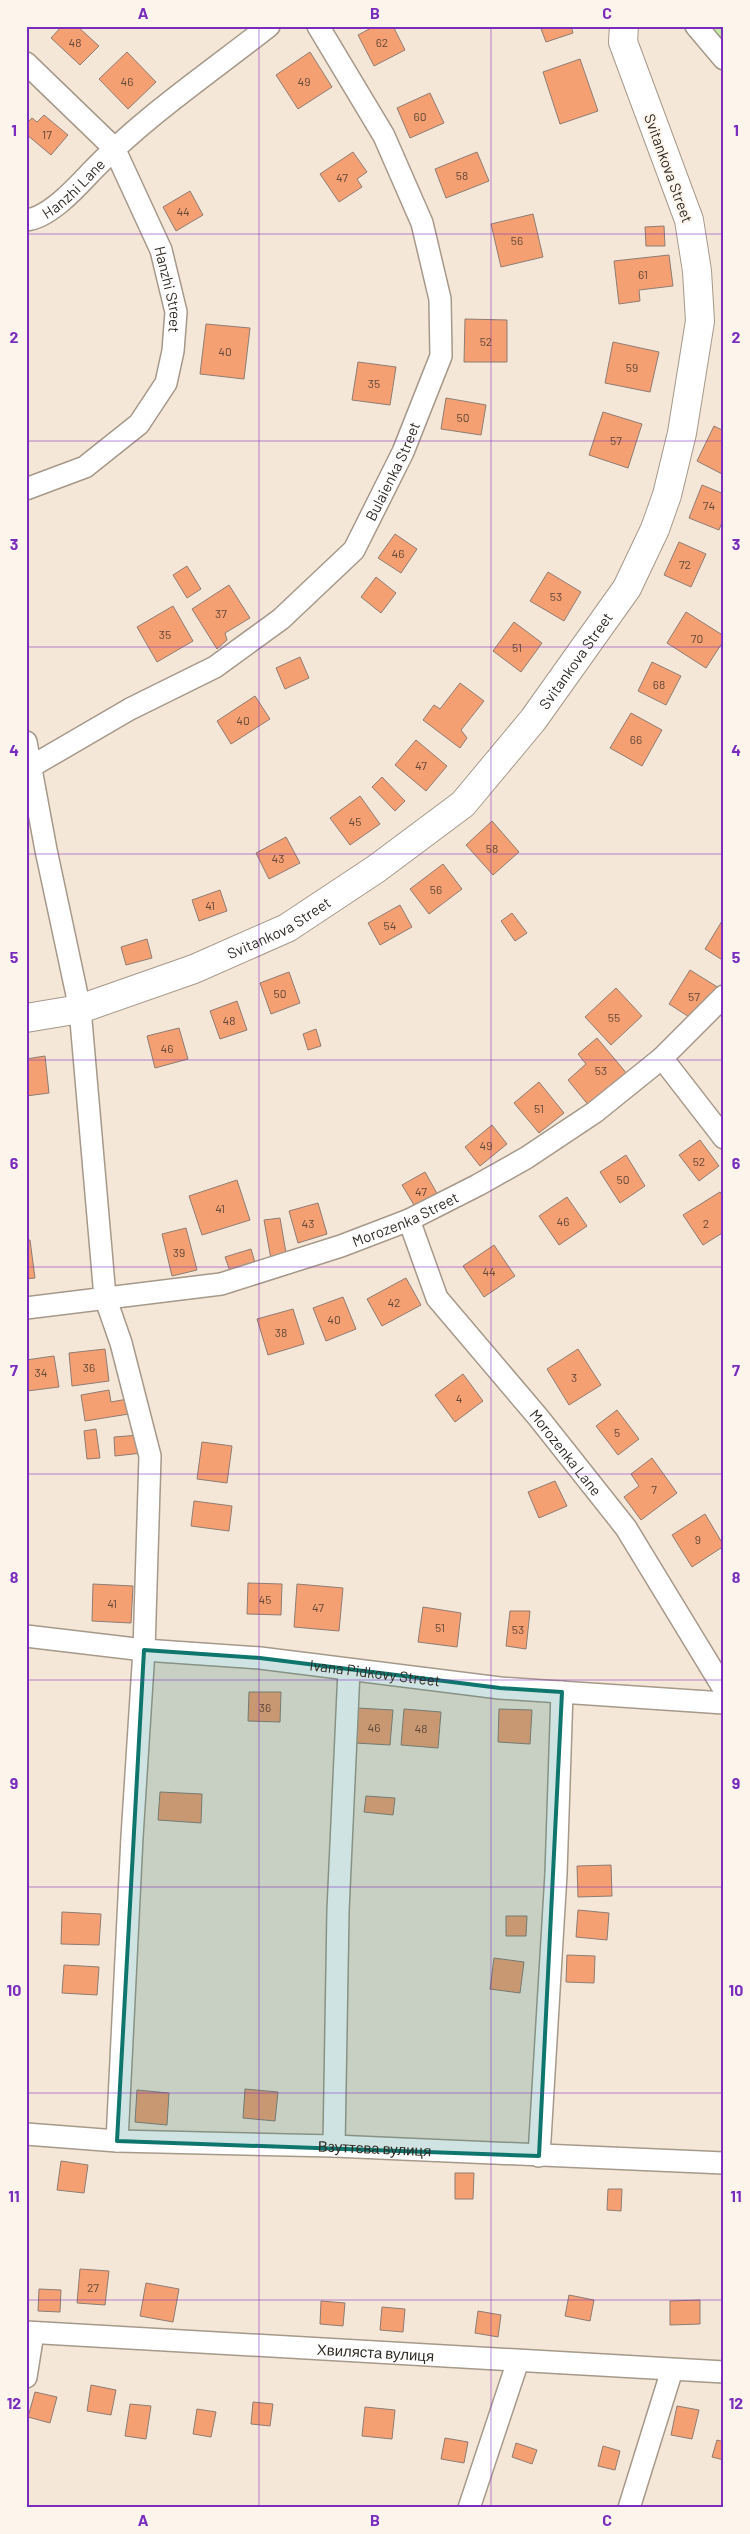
<svg xmlns="http://www.w3.org/2000/svg" width="750" height="2534" viewBox="0 0 750 2534" font-family="Barlow,sans-serif">
	<style>
		.green { fill: #c1e9a5 }
		.building { fill: #f5a073; stroke: #8e7c73 }
		.lines { fill: none; stroke-linecap: round; stroke-linejoin: round }
		.street-casing { stroke: #a6998a; stroke-width: 24 }
		.secondary-casing { stroke: #a6998a; stroke-width: 30 }
		.street { stroke: #fff; stroke-width: 21 }
		.secondary { stroke: #fff; stroke-width: 28 }
		.marked { fill: #0f766e; fill-opacity: 0.2; stroke: #0f766e; stroke-width: 4; stroke-linejoin: round }
		.grid { fill: none; stroke: #7b2cbf; stroke-width: 1; stroke-opacity: 0.55 }
		.labels { text-anchor: middle; dominant-baseline: central; stroke-width: 4; stroke-linejoin: round; paint-order: stroke }
		.number-label { font-size: 12px; fill: #614838 }
		.street-label { font-size: 15px; fill: #302b25; stroke: #fdf5eb }
		.neatline { fill: none; stroke: #7b2cbf; stroke-width: 2 }
		.grid-label { font-size: 16px; text-anchor: middle; font-weight: bold; fill: #7b2cbf }
	</style>
	<rect width="100%" height="100%" fill="#f5e7d7"/>
	<path class="green" d="M696,26H724V59Z"/>
	<path class="building" d="M62,26H77L99,46L80,65L51,38Z
		M375,26H393L405,50L374,66L358,35Z
		M540,26H571L573,33L546,42Z
		M127,52L156,82L128,109L99,79Z
		M310,52L332,87L298,109L276,75Z
		M580,59L598,111L560,124L543,72Z
		M430,93L444,123L410,138L397,108Z
		M44,115L68,135L51,155L26,134V124L32,118L37,122Z
		M353,152L367,172L357,179L362,187L339,202L320,174Z
		M477,152L489,181L446,198L435,169Z
		M190,191L203,215L176,231L163,207Z
		M533,214L543,257L501,267L491,224Z
		M664,226L665,246H646L645,227Z
		M669,255L673,286L639,290L640,301L619,304L614,261Z
		M465,319L507,320V362H464Z
		M206,324L250,328L244,379L200,374Z
		M613,342L659,352L650,392L605,383Z
		M358,362L396,367L390,405L352,400Z
		M446,398L486,405L481,435L441,429Z
		M603,412L642,424L628,468L589,455Z
		M714,426L724,431V475L697,461Z
		M702,485L724,494V517L719,530L689,518Z
		M395,534L417,549L401,573L378,558Z
		M679,542L706,554L691,587L664,575Z
		M187,566L201,589L187,598L173,575Z
		M548,572L581,592L564,621L530,601Z
		M376,577L396,593L381,613L361,597Z
		M229,585L250,618L225,633L227,640L217,649L192,609Z
		M173,606L193,641L157,662L137,627Z
		M686,612L724,636V640L706,668L667,643Z
		M514,622L542,643L521,672L493,651Z
		M300,657L309,678L285,689L276,668Z
		M652,662L681,676L666,705L638,691Z
		M460,683L484,701L461,730L467,738L460,748L423,720L434,705L440,709Z
		M255,696L270,719L231,744L217,721Z
		M631,713L662,730L642,766L610,748Z
		M416,740L447,766L426,791L395,765Z
		M382,777L405,801L395,811L372,787Z
		M360,796L380,824L350,845L330,818Z
		M492,821L519,852L493,875L466,845Z
		M286,837L300,863L269,879L256,853Z
		M443,864L462,889L429,914L410,889Z
		M220,890L227,911L199,921L192,900Z
		M400,905L412,927L380,945L368,923Z
		M512,913L527,933L515,941L501,921Z
		M722,921L724,922V961L705,949Z
		M26,933L28,972H26Z
		M147,939L152,958L126,965L121,947Z
		M690,970L719,988L697,1022L669,1004Z
		M289,972L300,1003L271,1014L260,983Z
		M616,988L642,1016L611,1045L585,1017Z
		M237,1001L247,1030L220,1039L210,1011Z
		M179,1028L188,1059L155,1068L147,1036Z
		M316,1029L321,1046L308,1050L303,1034Z
		M597,1038L628,1075L590,1107L568,1080L586,1064L578,1054Z
		M45,1056L49,1093L26,1096V1059Z
		M539,1082L564,1113L539,1133L514,1103Z
		M492,1125L507,1144L480,1166L465,1147Z
		M700,1140L719,1166L699,1181L679,1155Z
		M626,1155L645,1186L620,1203L600,1172Z
		M425,1172L439,1197L417,1210L402,1185Z
		M237,1180L250,1220L202,1235L189,1196Z
		M720,1192L724,1199V1232L703,1245L683,1215Z
		M567,1197L587,1226L559,1245L539,1216Z
		M318,1203L327,1234L298,1243L289,1211Z
		M280,1218L286,1253L271,1259L264,1220Z
		M186,1228L197,1270L172,1276L162,1234Z
		M26,1240H30L35,1278L26,1279Z
		M494,1245L515,1276L484,1297L463,1266Z
		M251,1249L256,1266L231,1274L225,1257Z
		M406,1278L421,1305L382,1326L367,1299Z
		M343,1297L356,1329L326,1341L313,1308Z
		M293,1309L304,1344L268,1355L257,1319Z
		M105,1349L109,1381L72,1386L69,1353Z
		M578,1349L601,1385L569,1405L547,1369Z
		M54,1356L59,1387L27,1391L26,1360Z
		M463,1374L483,1401L455,1422L435,1395Z
		M109,1390L111,1402L133,1398L135,1413L85,1421L81,1395Z
		M617,1410L639,1439L618,1455L596,1426Z
		M96,1429L100,1458L87,1459L84,1431Z
		M140,1435L142,1453L115,1456L114,1437Z
		M202,1442L232,1446L227,1483L197,1479Z
		M652,1458L677,1493L641,1520L624,1497L639,1486L631,1474Z
		M555,1481L567,1506L539,1518L528,1492Z
		M194,1501L232,1506L229,1531L191,1526Z
		M705,1514L724,1546L692,1567L672,1535Z
		M248,1583L282,1584L281,1615L247,1614Z
		M93,1584L133,1586L131,1623L92,1621Z
		M297,1584L343,1588L339,1631L294,1627Z
		M423,1607L461,1613L457,1647L418,1642Z
		M510,1611H530L526,1649L506,1646Z
		M249,1692H281L280,1722L248,1721Z
		M357,1708L393,1710L390,1745L355,1743Z
		M404,1709L441,1712L438,1748L401,1745Z
		M499,1709L532,1710L530,1744L498,1742Z
		M160,1792L202,1794L201,1823L158,1820Z
		M366,1796L395,1798L393,1815L364,1812Z
		M611,1865L612,1896L578,1897L577,1866Z
		M578,1910L609,1913L607,1940L576,1937Z
		M62,1912L101,1914L99,1945L61,1944Z
		M506,1916H527L526,1936H506Z
		M567,1955L595,1956L594,1983L566,1982Z
		M494,1958L524,1962L520,1993L490,1989Z
		M64,1965L99,1967L97,1995L62,1993Z
		M245,2089L278,2092L275,2121L243,2118Z
		M137,2090L169,2093L167,2125L135,2122Z
		M61,2161L88,2165L84,2193L57,2190Z
		M455,2173H474L473,2199H455Z
		M608,2189H622L621,2211L607,2210Z
		M80,2269L109,2271L105,2305L77,2303Z
		M146,2283L179,2289L173,2322L140,2316Z
		M39,2289L61,2290L60,2312L38,2311Z
		M569,2295L594,2300L590,2321L565,2316Z
		M700,2300V2324L670,2325V2301Z
		M321,2301L345,2303L343,2326L320,2324Z
		M382,2307L405,2309L403,2332L380,2330Z
		M478,2311L501,2315L498,2337L475,2333Z
		M91,2385L116,2390L111,2415L87,2411Z
		M35,2392L57,2397L50,2423L28,2417Z
		M253,2402L273,2404L270,2426L251,2424Z
		M130,2404L151,2406L146,2439L125,2436Z
		M677,2406L699,2410L692,2439L671,2435Z
		M365,2407L395,2410L392,2439L362,2436Z
		M197,2409L216,2412L211,2437L193,2434Z
		M445,2438L468,2442L464,2463L441,2459Z
		M717,2440L724,2442V2460L712,2457Z
		M516,2443L537,2450L532,2464L512,2457Z
		M603,2446L620,2451L615,2470L598,2466Z"/>
	<g class="lines">
		<g class="street-casing">
			<g id="street">
				<path d="M696,26L724,59"/>
				<path id="s1" d="M26,63L114,148L161,250L176,312L173,351L166,383L139,424L85,467L26,489"/>
				<path id="s2" d="M26,220C49,218 76,188 92,171C144,117 209,73 269,26"/>
				<path d="M26,742L46,850L80,1009L105,1297L121,1343L150,1456L144,1650L132,1837L117,2141"/>
				<path id="s3" d="M26,767L32,766L130,709L215,667L281,619L354,550L403,452L441,356L440,299L422,223L384,136L318,26"/>
				<path d="M662,1058L724,1138"/>
				<path id="s4" d="M409,1220L437,1298L538,1417L626,1528L724,1689"/>
				<path id="s5" d="M26,1308L221,1284L341,1246L409,1220L478,1185L526,1158L595,1112L662,1058L724,996"/>
				<path id="s6" d="M26,1636L144,1650L260,1658L500,1688L724,1703"/>
				<path id="s7" d="M26,2134L117,2141L334,2146L724,2163"/>
				<path d="M334,2146L338,1911L349,1670"/>
				<path d="M539,2156L556,1874L562,1692"/>
				<path id="s8" d="M26,2332L724,2372"/>
				<path d="M26,2377L33,2333"/>
				<path d="M469,2508L518,2361"/>
				<path d="M629,2508L672,2370"/>
			</g>
		</g>
		<g class="secondary-casing">
			<g id="secondary">
				<path id="s9" d="M26,1018L80,1009L194,969L287,928L376,869L463,804L533,720L627,588L655,529L667,495L682,433L700,321L697,271L689,220L623,42L624,26"/>
			</g>
		</g>
		<use href="#street" class="street"/>
		<use href="#secondary" class="secondary"/>
	</g>
	<path class="marked" d="M144,1650L260,1658L500,1688L562,1692L539,2156L117,2141Z"/>
	<path class="grid" d="M259,26V2508M491,26V2508M26,234H724M26,441H724M26,647H724M26,854H724M26,1060H724M26,1267H724M26,1474H724M26,1680H724M26,1887H724M26,2093H724M26,2300H724"/>
	<g class="labels">
		<g class="number-label">
			<text x="75" y="42">48</text>
			<text x="382" y="42">62</text>
			<text x="127" y="81">46</text>
			<text x="304" y="81">49</text>
			<text x="420" y="116">60</text>
			<text x="47" y="134">17</text>
			<text x="462" y="175">58</text>
			<text x="342" y="177">47</text>
			<text x="183" y="211">44</text>
			<text x="517" y="240">56</text>
			<text x="643" y="274">61</text>
			<text x="486" y="341">52</text>
			<text x="225" y="351">40</text>
			<text x="632" y="367">59</text>
			<text x="374" y="383">35</text>
			<text x="463" y="417">50</text>
			<text x="616" y="440">57</text>
			<text x="709" y="505">74</text>
			<text x="398" y="553">46</text>
			<text x="685" y="564">72</text>
			<text x="556" y="596">53</text>
			<text x="221" y="613">37</text>
			<text x="165" y="634">35</text>
			<text x="697" y="638">70</text>
			<text x="517" y="647">51</text>
			<text x="659" y="684">68</text>
			<text x="243" y="720">40</text>
			<text x="636" y="739">66</text>
			<text x="421" y="765">47</text>
			<text x="355" y="821">45</text>
			<text x="492" y="848">58</text>
			<text x="278" y="858">43</text>
			<text x="436" y="889">56</text>
			<text x="210" y="905">41</text>
			<text x="390" y="925">54</text>
			<text x="280" y="993">50</text>
			<text x="694" y="996">57</text>
			<text x="614" y="1017">55</text>
			<text x="229" y="1020">48</text>
			<text x="167" y="1048">46</text>
			<text x="601" y="1070">53</text>
			<text x="539" y="1108">51</text>
			<text x="486" y="1145">49</text>
			<text x="699" y="1161">52</text>
			<text x="623" y="1179">50</text>
			<text x="421" y="1191">47</text>
			<text x="220" y="1208">41</text>
			<text x="563" y="1221">46</text>
			<text x="308" y="1223">43</text>
			<text x="706" y="1223">2</text>
			<text x="179" y="1252">39</text>
			<text x="489" y="1271">44</text>
			<text x="394" y="1302">42</text>
			<text x="334" y="1319">40</text>
			<text x="281" y="1332">38</text>
			<text x="89" y="1367">36</text>
			<text x="41" y="1372">34</text>
			<text x="574" y="1377">3</text>
			<text x="459" y="1398">4</text>
			<text x="617" y="1432">5</text>
			<text x="654" y="1489">7</text>
			<text x="698" y="1539">9</text>
			<text x="265" y="1599">45</text>
			<text x="112" y="1603">41</text>
			<text x="318" y="1607">47</text>
			<text x="440" y="1627">51</text>
			<text x="518" y="1629">53</text>
			<text x="265" y="1707">36</text>
			<text x="374" y="1727">46</text>
			<text x="421" y="1728">48</text>
			<text x="93" y="2287">27</text>
		</g>
		<g class="street-label">
			<text transform="translate(669 168) rotate(70)">Svitankova Street</text>
			<text stroke="none"><textPath href="#s2" startOffset="58">Hanzhi Lane</textPath></text>
			<text stroke="none"><textPath href="#s1" startOffset="275">Hanzhi Street</textPath></text>
			<text stroke="none"><textPath href="#s3" startOffset="484">Bulaienka Street</textPath></text>
			<text stroke="none"><textPath href="#s9" startOffset="675">Svitankova Street</textPath></text>
			<text stroke="none"><textPath href="#s9" startOffset="270">Svitankova Street</textPath></text>
			<text stroke="none"><textPath href="#s5" startOffset="392">Morozenka Street</textPath></text>
			<text stroke="none"><textPath href="#s4" startOffset="284">Morozenka Lane</textPath></text>
			<text stroke="none"><textPath href="#s6" startOffset="351">Ivana Pidkovy Street</textPath></text>
			<text stroke="none"><textPath href="#s7" startOffset="349">Взуттєва вулиця</textPath></text>
			<text stroke="none"><textPath href="#s8" startOffset="350">Хвиляста вулиця</textPath></text>
		</g>
	</g>
	<rect width="750" height="2534" fill="none" stroke="#fdf5eb" stroke-width="55"/>
	<rect x="28" y="28" width="694" height="2478" class="neatline"/>
	<g class="grid-label">
		<text x="143" y="19">A</text>
		<text x="375" y="19">B</text>
		<text x="607" y="19">C</text>
		<text x="14" y="136">1</text>
		<text x="736" y="136">1</text>
		<text x="14" y="343">2</text>
		<text x="736" y="343">2</text>
		<text x="14" y="550">3</text>
		<text x="736" y="550">3</text>
		<text x="14" y="756">4</text>
		<text x="736" y="756">4</text>
		<text x="14" y="963">5</text>
		<text x="736" y="963">5</text>
		<text x="14" y="1169">6</text>
		<text x="736" y="1169">6</text>
		<text x="14" y="1376">7</text>
		<text x="736" y="1376">7</text>
		<text x="14" y="1583">8</text>
		<text x="736" y="1583">8</text>
		<text x="14" y="1789">9</text>
		<text x="736" y="1789">9</text>
		<text x="14" y="1996">10</text>
		<text x="736" y="1996">10</text>
		<text x="14" y="2202">11</text>
		<text x="736" y="2202">11</text>
		<text x="14" y="2409">12</text>
		<text x="736" y="2409">12</text>
		<text x="143" y="2526">A</text>
		<text x="375" y="2526">B</text>
		<text x="607" y="2526">C</text>
	</g>
</svg>
